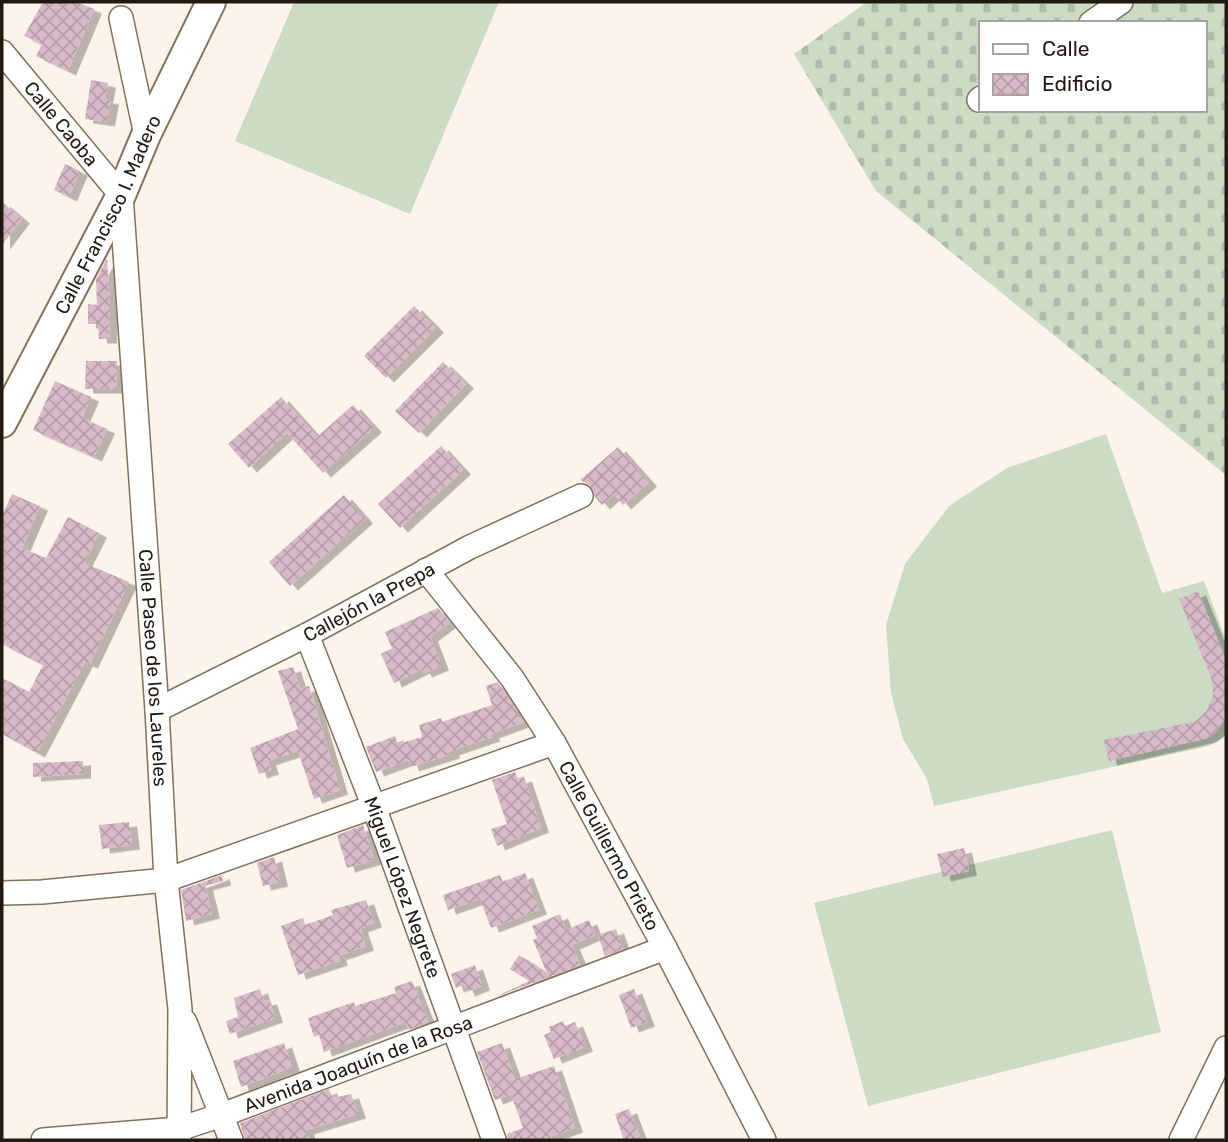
<svg xmlns="http://www.w3.org/2000/svg" width="1228" height="1142" viewBox="0 0 1228 1142" font-family="Rubik,sans-serif">
	<style>
		.cemetery { fill: url(#cemetery-stones); fill-rule: evenodd }
		.pitch { fill: #cbdbc4 }
		.building { fill: url(#building-cross-hatch); filter: url(#shadow) }
		.lines { fill: none; stroke-linecap: round; stroke-linejoin: round }
		.minor-casing { stroke: #84715c; stroke-width: 26 }
		.major-casing { stroke: #84715c; stroke-width: 32 }
		.minor { stroke: #fff; stroke-width: 23 }
		.major { stroke: #fff; stroke-width: 28 }
		.labels { text-anchor: middle; dominant-baseline: central; stroke-width: 5; stroke-linejoin: round; paint-order: stroke }
		.street-label { font-size: 19px; fill: #211a11; stroke: #fff }
	</style>
	<defs>
		<pattern id="cemetery-stones" width="16" height="16" patternUnits="userSpaceOnUse" patternTransform="scale(1.75)"><rect width="16" height="16" fill="#cbdbc4"/><path d="M2 7V4a2 2 0 0 1 4 0v3zM10 15v-3a2 2 0 0 1 4 0v3z" fill="#aebba7"/></pattern>
		<pattern id="building-cross-hatch" width="8" height="8" patternUnits="userSpaceOnUse" patternTransform="scale(1.75)"><rect width="8" height="8" fill="#d7b9c7"/><path d="M0 0l8 8M0 8l8-8" fill="none" stroke="#b89eaa"/></pattern>
		<filter id="shadow"><feDropShadow dx="8" dy="4.5" stdDeviation="0" flood-color="#0004"/></filter>
	</defs>
	<rect width="100%" height="100%" fill="#fcf4ea"/>
	<path class="cemetery" d="M867,2H1226V475L876,191L794,54ZM981,23H1205V110H981Z"/>
	<path class="pitch" d="M294,2H499L410,214L235,141Z
		M1106,434L1162,593L1204,581L1226,640V736L1209,746L934,806L927,779L903,739L891,693L886,625L905,564L949,506L1007,468Z
		M1112,830L1161,1032L868,1106L814,903Z"/>
	<path class="building" d="M43,2H76L94,9L68,71L36,56L42,44L24,36Z
		M91,80L108,83L105,99L111,100L107,122L85,119Z
		M65,164L80,171L69,197L54,190Z
		M2,202L22,219L2,245Z
		M107,258L110,304L109,339H99L98,324H88V304L97,305L96,280Z
		M414,306L436,328L386,378L364,356Z
		M86,361H117L116,389H85Z
		M443,362L466,384L419,433L395,411Z
		M55,381L91,397L82,418L107,429L94,457L33,430Z
		M281,397L317,437L353,405L374,428L323,473L287,433L249,468L228,444Z
		M441,446L463,470L400,528L378,504Z
		M618,447L649,482L623,505L614,494L602,505L595,497L590,485L580,480Z
		M12,494L40,506L22,548L46,558L68,517L99,533L84,563L129,582L90,664L85,662L37,753L2,734V678L29,692L43,665L2,644V516Z
		M344,495L365,519L290,586L269,562Z
		M1198,591L1226,660V718L1216,732L1208,738L1109,761L1104,740L1188,723L1196,721L1207,710L1213,695L1212,680L1179,599Z
		M438,608L450,622L430,637L441,666L424,673L422,669L394,683L381,654L392,648L385,632Z
		M293,667L300,689L309,686L340,790L314,799L298,751L268,761L271,770L259,774L250,748L298,729L278,671Z
		M498,682L524,722L491,734L492,737L451,751L452,754L411,767L409,760L376,772L366,747L395,736L398,744L422,737L419,725L441,718L442,722L492,705L486,686Z
		M83,761V774L33,777V763Z
		M515,772L518,779L524,777L541,828L497,846L491,829L507,824L492,780Z
		M129,822L132,845L102,849L99,825Z
		M363,825L374,860L347,868L337,835Z
		M964,848L969,871L943,877L937,854Z
		M274,857L280,882L263,886L257,863Z
		M525,873L539,910L491,928L480,899L448,910L443,895L500,875L503,882Z
		M222,875L223,881L205,886L212,914L186,921L181,890Z
		M366,900L374,923L360,928L366,946L338,956L340,961L298,975L281,926L303,918L305,925L333,915L331,910Z
		M560,914L566,930L589,920L595,935L572,945L580,965L493,998L529,981L510,969L519,955L547,973L533,940L537,938L532,926Z
		M616,929L623,949L605,956L598,935Z
		M475,965L482,986L467,992L464,985L456,988L451,974Z
		M412,981L428,1022L409,1030L406,1022L324,1052L319,1035L314,1037L308,1018L354,1002L355,1006L396,993L394,987Z
		M260,989L264,1001L269,1000L275,1018L230,1034L226,1021L238,1017L234,998Z
		M634,989L647,1022L631,1028L619,995Z
		M563,1021L565,1026L575,1022L585,1047L554,1059L544,1035L551,1032L549,1027Z
		M284,1043L292,1067L241,1087L233,1061Z
		M502,1043L515,1079L554,1066L575,1128L542,1140H508L507,1134L523,1128L511,1094L495,1100L477,1052Z
		M329,1089L333,1098L351,1094L358,1114L306,1130L309,1140H245L240,1123Z
		M629,1109L641,1140H624L615,1114Z"/>
	<g class="lines">
		<g class="minor-casing">
			<g id="minor">
				<path d="M121,18L146,135"/>
				<path d="M1091,23L1121,2"/>
				<path id="s1" d="M2,52L121,195L157,710L166,880L180,1009L179,1140"/>
				<path d="M979,100L981,98"/>
				<path id="s2" d="M426,570L512,678L554,743L665,948L764,1140"/>
				<path id="s3" d="M307,635L374,807L494,1140"/>
				<path id="s4" d="M157,710L307,635L470,547L581,496"/>
				<path d="M2,893L42,892L166,880L554,743"/>
				<path d="M185,1022L231,1140"/>
				<path id="s5" d="M43,1140L179,1129L222,1115L665,948"/>
				<path d="M1181,1140L1226,1048"/>
			</g>
		</g>
		<g class="major-casing">
			<g id="major">
				<path id="s6" d="M2,423L121,195L146,135L211,2"/>
			</g>
		</g>
		<use href="#minor" class="minor"/>
		<use href="#major" class="major"/>
	</g>
	<g class="labels">
		<g class="street-label">
			<text stroke="none"><textPath href="#s1" startOffset="93">Calle Caoba</textPath></text>
			<text stroke="none"><textPath href="#s6" startOffset="234">Calle Francisco I. Madero</textPath></text>
			<text stroke="none"><textPath href="#s4" startOffset="238">Callejón la Prepa</textPath></text>
			<text stroke="none"><textPath href="#s1" startOffset="660">Calle Paseo de los Laureles</textPath></text>
			<text stroke="none"><textPath href="#s2" startOffset="332">Calle Guillermo Prieto</textPath></text>
			<text stroke="none"><textPath href="#s3" startOffset="270">Miguel López Negrete</textPath></text>
			<text stroke="none"><textPath href="#s5" startOffset="327">Avenida Joaquín de la Rosa</textPath></text>
		</g>
	</g>
	<rect width="1228" height="1142" fill="none" stroke="#211a11" stroke-width="7"/>
	<rect x="979" y="21" width="228" height="91" fill="#ffffff" stroke="#a6a3a0" stroke-width="2"/>
	<rect x="993" y="44" width="35" height="10" fill="#ffffff" stroke="#a6a3a0" stroke-width="2"/>
	<text x="1042" y="56" font-size="21" fill="#211a11">Calle</text>
	<rect x="993" y="74" width="35" height="21" fill="url(#building-cross-hatch)" stroke="#a6a3a0" stroke-width="2"/>
	<text x="1042" y="91" font-size="21" fill="#211a11">Edificio</text>
</svg>
